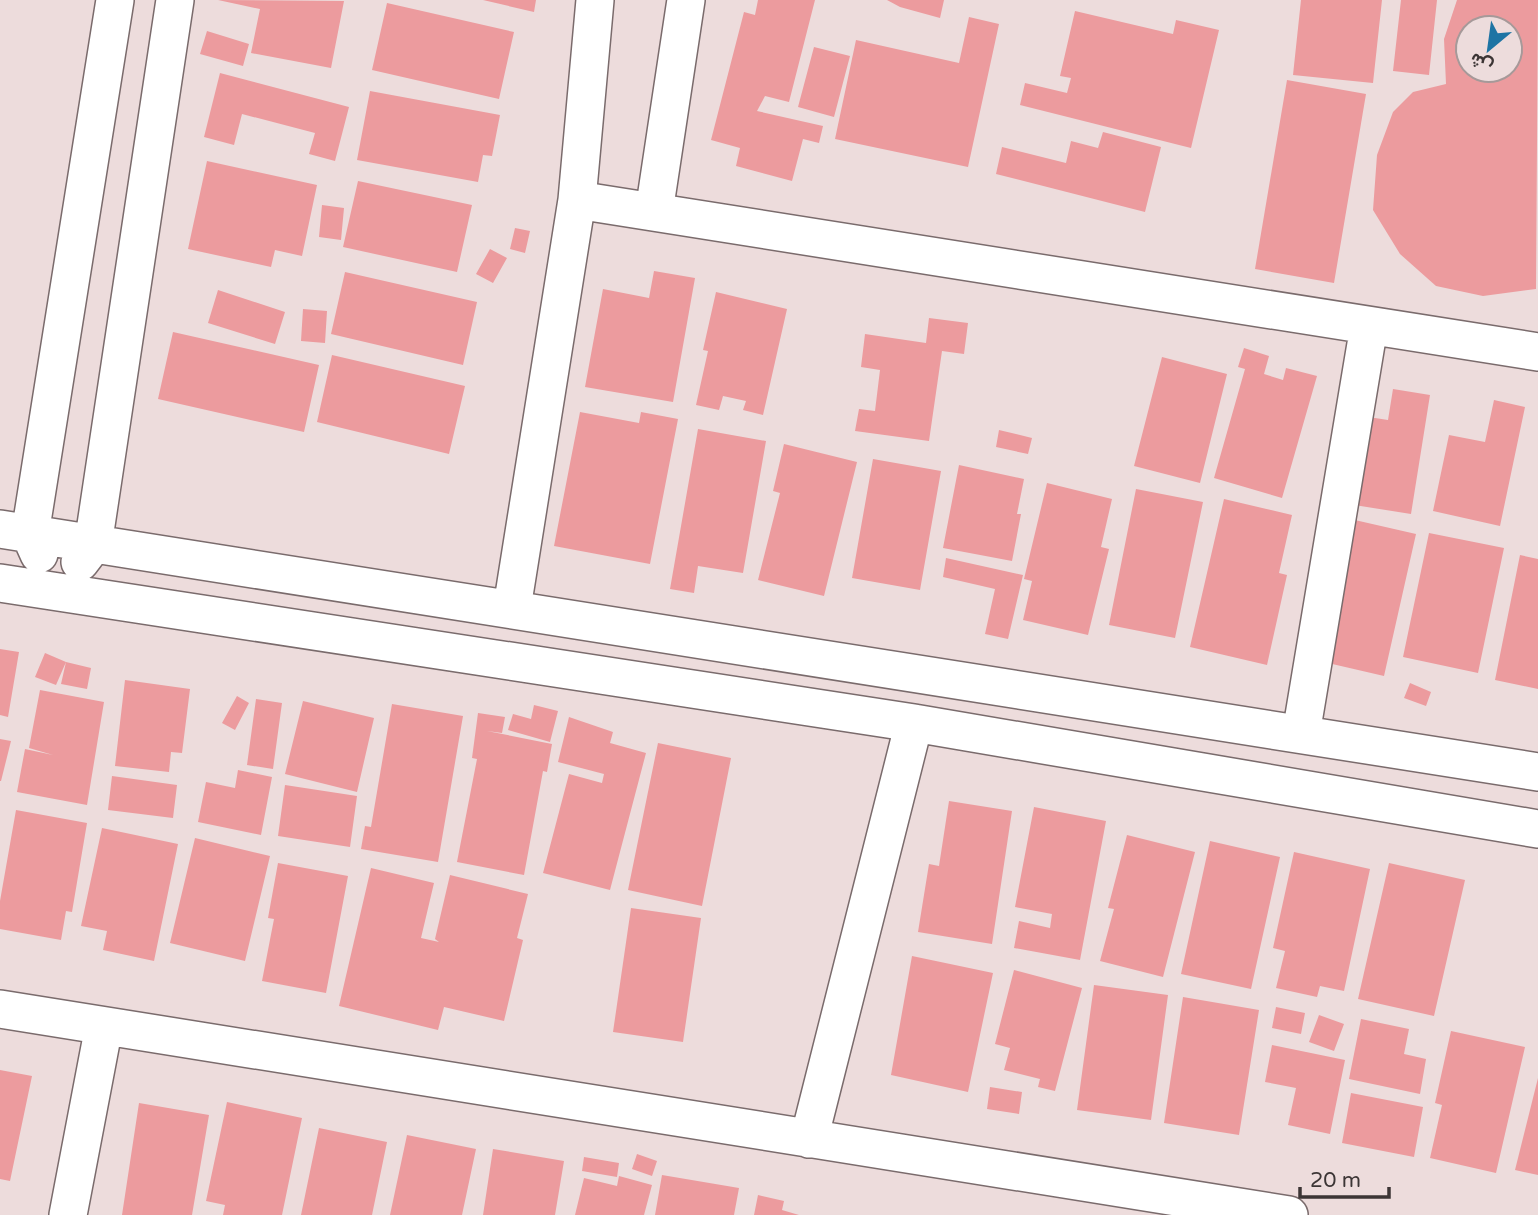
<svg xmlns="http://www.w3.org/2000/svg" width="1538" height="1215" viewBox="0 0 1538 1215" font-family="'Varela Round',Vazirmatn,sans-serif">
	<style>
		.building { fill: #ec9b9e; fill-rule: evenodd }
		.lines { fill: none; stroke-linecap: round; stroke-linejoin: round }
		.minor-casing { stroke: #7a6b6c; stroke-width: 40 }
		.minor { stroke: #fff; stroke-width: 37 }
	</style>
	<rect width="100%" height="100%" fill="#eddcdc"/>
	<path class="building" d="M218,0L344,1L331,68L251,53L260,9Z
		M483,0H536L534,12Z
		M758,0H815L789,102L765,96L757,111L823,126L819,143L803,139L792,181L736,166L740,148L711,140L744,12L755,15Z
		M887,0H944L940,18L900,7Z
		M1301,0H1382L1373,83L1293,75Z
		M1401,0H1437L1429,75L1393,71Z
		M1457,0H1538L1536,289L1483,296L1436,286L1400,254L1373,210L1377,155L1393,112L1413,92L1446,84L1444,39ZM1468,28H1510V70H1468Z
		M387,3L514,32L499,99L372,70Z
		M1075,11L1173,34L1176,20L1219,30L1191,148L1020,105L1025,83L1067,93L1071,78L1060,76Z
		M969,17L999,24L968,167L835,139L856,40L959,63Z
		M207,31L249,44L243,66L200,54Z
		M814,47L850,56L834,117L798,107Z
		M220,73L349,107L335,161L309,154L315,133L242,114L234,145L204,137Z
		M1287,80L1366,94L1334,283L1255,269Z
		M370,91L500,115L492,156L483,155L478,182L357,160Z
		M1103,132L1161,147L1145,212L996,174L1002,147L1066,163L1071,141L1098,148Z
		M207,161L317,185L302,256L275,250L271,267L188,249Z
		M358,181L472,205L457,272L343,247Z
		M322,205L344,208L341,240L319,237Z
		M515,228L530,231L525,253L510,249Z
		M490,249L507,258L493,283L476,274Z
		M654,271L695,278L673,402L585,387L603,289L649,298Z
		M345,272L477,302L463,365L331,334Z
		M218,290L285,312L275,344L208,323Z
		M716,292L787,309L763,415L743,410L746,401L723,396L719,410L696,405L708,351L703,350Z
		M303,309L327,311L325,343L301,341Z
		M929,318L968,323L964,354L942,351L929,441L855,431L859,409L875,411L880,370L861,367L865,334L926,343Z
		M173,332L319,365L304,432L158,399Z
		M1244,348L1269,356L1264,374L1283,380L1286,368L1317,376L1282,498L1214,478L1245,369L1238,367Z
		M332,355L465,386L449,454L317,422Z
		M1162,357L1227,374L1200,483L1134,466Z
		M1393,389L1430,395L1411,514L1348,504L1362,416L1388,420Z
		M1494,400L1525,407L1500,526L1433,511L1449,435L1485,442Z
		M580,412L639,423L641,412L678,419L650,564L554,546Z
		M698,429L766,441L743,573L698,566L694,593L670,589Z
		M999,430L1032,438L1028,454L996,447Z
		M784,444L857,462L824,596L758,580L780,493L773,491Z
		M873,459L941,471L920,590L852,578Z
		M959,465L1024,479L1017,514H1021L1012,561L943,548Z
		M1047,483L1112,499L1101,547L1109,549L1088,635L1023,620L1032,581L1024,579Z
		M1136,489L1203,502L1175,638L1109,625Z
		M1224,499L1292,515L1279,573L1287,575L1267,665L1190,647Z
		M1346,518L1416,534L1384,676L1315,660Z
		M1429,533L1504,548L1478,673L1403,657Z
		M1520,555L1538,559V689L1495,680Z
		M946,558L1023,575L1008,639L985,634L995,589L943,577Z
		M0,649L19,652L8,717L0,715Z
		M45,653L66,662L56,685L35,677Z
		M66,662L91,668L87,689L61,684Z
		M125,680L190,689L182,753L171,752L169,772L115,766Z
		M1410,683L1431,692L1426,706L1404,698Z
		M40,690L104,702L87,805L17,792L25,749L53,755L29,748Z
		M237,696L249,703L235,730L222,723Z
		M256,699L282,703L273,769L247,765Z
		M303,701L374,718L357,792L285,774Z
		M392,704L463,716L438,862L361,849L365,826L371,827Z
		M534,705L558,711L550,742L508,730L513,714L531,719Z
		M478,713L505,717L502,733L487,731L552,744L547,772L543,771L524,875L457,862L477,759L472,758Z
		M569,717L613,732L610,743L646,753L610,890L543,873L569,774L602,783L604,774L558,762Z
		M0,739L11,741L1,781H0Z
		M658,743L731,758L702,906L628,890Z
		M238,770L272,777L261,835L198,822L206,782L235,788Z
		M112,776L177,785L173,818L108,810Z
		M285,785L357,796L350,847L278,836Z
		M949,801L1012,811L992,944L918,932L929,864L939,866Z
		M1034,807L1106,821L1080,960L1014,948L1019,921L1050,928L1052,914L1015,907Z
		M16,810L87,823L72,912L66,911L61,940L0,929V901Z
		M102,828L178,844L154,961L103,950L107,931L81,926Z
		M1127,835L1195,852L1163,977L1100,961L1114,909L1108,908Z
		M195,838L270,856L245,961L170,943Z
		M1210,841L1280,857L1251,989L1181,974Z
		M1294,852L1370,869L1344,991L1320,986L1317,997L1276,988L1285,951L1273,948Z
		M278,863L348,876L326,993L262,981L274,919L268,918Z
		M1389,863L1465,880L1434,1016L1358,999Z
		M371,868L434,883L421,938L439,942L435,939L450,875L528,894L517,938L523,940L504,1021L444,1007L438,1030L339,1006Z
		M631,908L701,918L683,1042L613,1032Z
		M912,956L993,973L968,1092L891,1075Z
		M1014,970L1082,988L1055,1091L1038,1087L1040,1079L1004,1070L1010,1048L995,1044Z
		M1094,985L1168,995L1151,1120L1077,1110Z
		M1183,997L1259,1010L1239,1135L1164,1123Z
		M1276,1007L1305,1013L1301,1034L1272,1028Z
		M1319,1015L1344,1024L1334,1051L1309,1042Z
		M1361,1019L1409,1029L1404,1054L1426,1059L1420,1094L1349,1079Z
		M1451,1031L1525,1047L1496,1173L1430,1158L1442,1105L1435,1103Z
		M1272,1045L1345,1060L1330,1134L1288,1125L1296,1088L1265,1082Z
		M0,1070L32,1076L10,1181L0,1179Z
		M1538,1078V1175L1515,1170Z
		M990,1087L1022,1092L1019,1114L987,1109Z
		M1351,1093L1423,1107L1414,1157L1342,1143Z
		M227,1102L302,1118L282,1215H223L225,1205L206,1201Z
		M139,1103L209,1115L192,1215H122Z
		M319,1128L387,1142L372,1215H301Z
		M407,1135L476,1149L462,1215H390Z
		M493,1149L564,1161L555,1215H483Z
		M637,1154L657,1161L652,1176L632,1169Z
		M584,1157L619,1163L617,1177L582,1171Z
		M662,1175L739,1188L734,1215H655Z
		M619,1176L652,1185L644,1215H575L584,1178L617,1186Z
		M758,1195L784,1201L782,1210L799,1215H754Z"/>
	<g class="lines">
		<g class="minor-casing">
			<path id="minor" d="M577,200L1538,352
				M654,212L686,0
				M0,529L1538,772
				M39,554L30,534L115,0
				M80,562L93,545L175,0
				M0,583L914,723L1538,829
				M512,608L577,200L595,0
				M1301,734L1369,326
				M0,1009L1289,1215
				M809,1139L914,723
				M68,1215L104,1026"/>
		</g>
		<use href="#minor" class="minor"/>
	</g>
	<g transform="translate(1489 49) rotate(209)"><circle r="33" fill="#eddcdc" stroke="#a69999" stroke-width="2"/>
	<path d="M0-5L12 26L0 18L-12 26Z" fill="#1e74a4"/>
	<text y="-10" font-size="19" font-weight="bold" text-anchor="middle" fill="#3c3535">ش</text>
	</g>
	<path d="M1300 1187v10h89v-10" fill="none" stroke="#3c3535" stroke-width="3.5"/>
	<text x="1310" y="1187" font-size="21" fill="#3c3535" stroke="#eddcdc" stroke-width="5" paint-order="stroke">20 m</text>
</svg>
